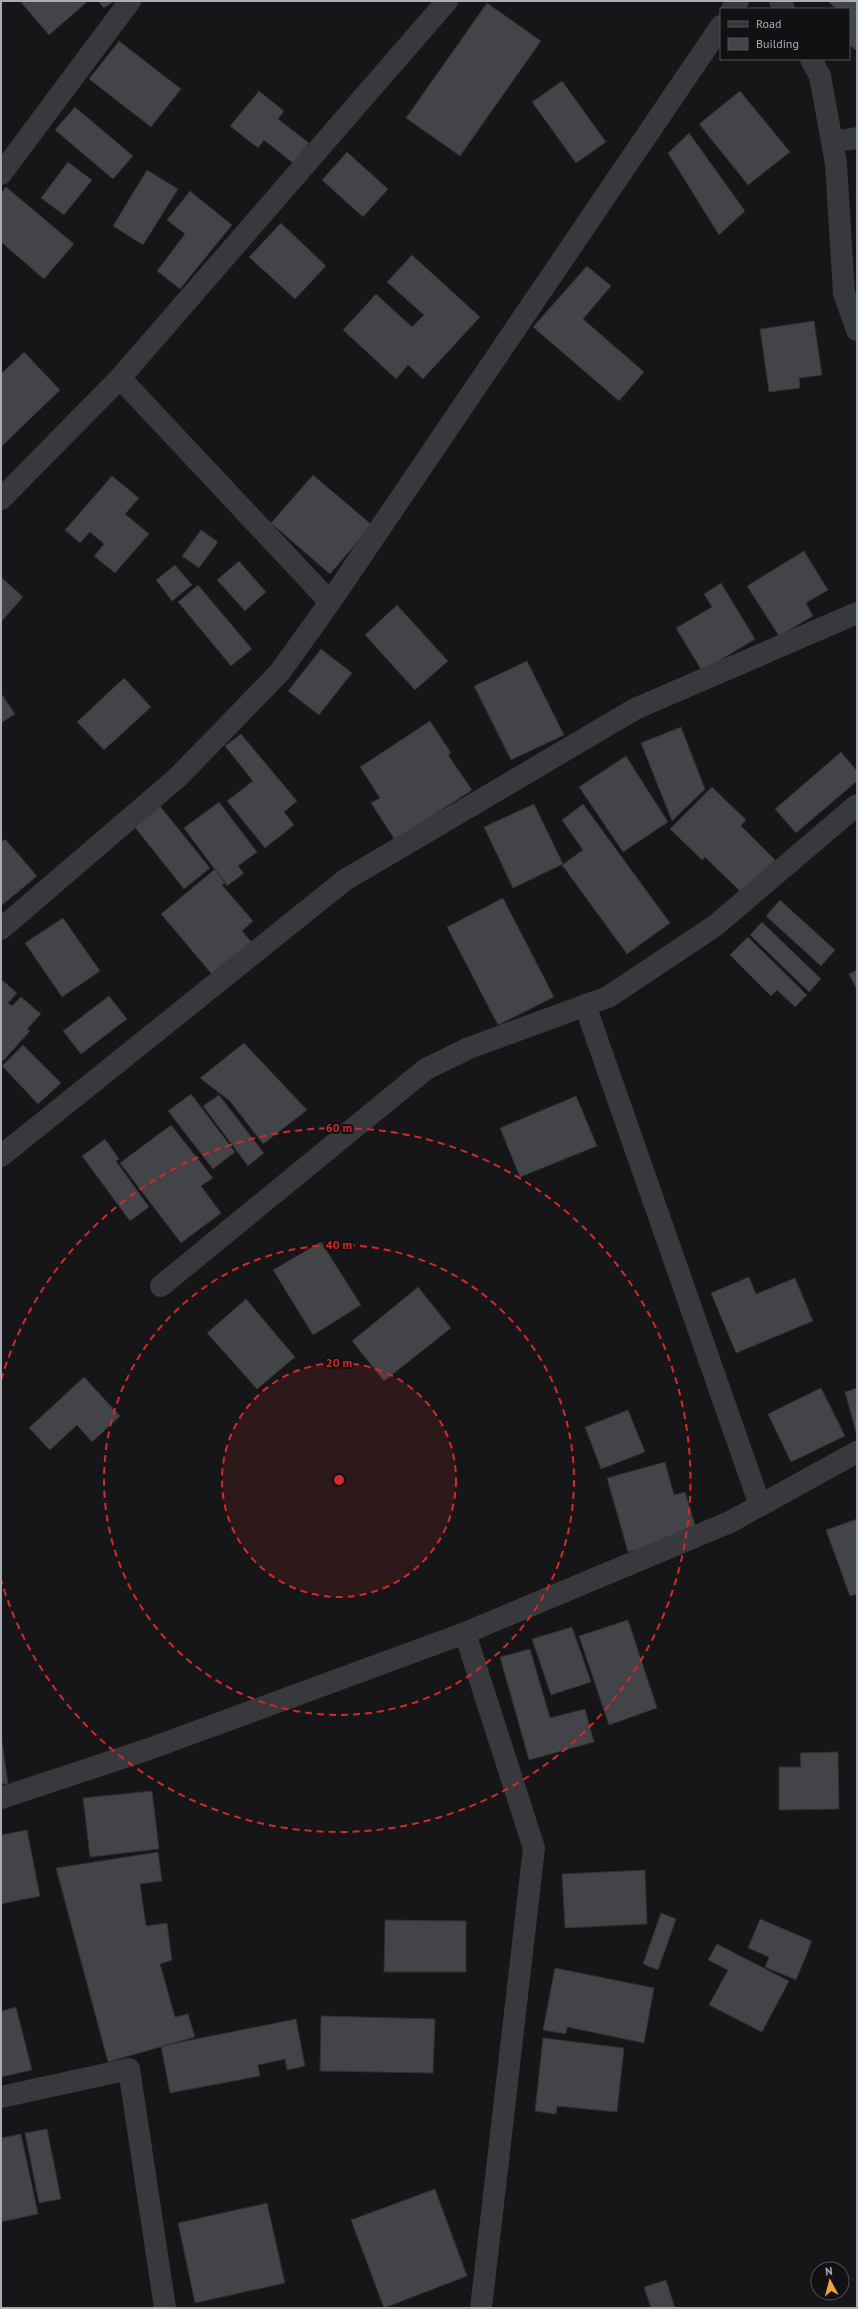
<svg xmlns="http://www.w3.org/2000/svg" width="858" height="2309" viewBox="0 0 858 2309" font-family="'PT Sans',sans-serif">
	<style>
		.building { fill: #424448; stroke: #303034 }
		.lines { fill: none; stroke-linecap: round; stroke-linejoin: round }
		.minor { stroke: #37393d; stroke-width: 22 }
		.ring { fill: none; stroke: #d62828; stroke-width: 2; stroke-dasharray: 7 5 }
		.centre { fill: #d62828; stroke: #111113; stroke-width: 2 }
		.ring-label { font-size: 12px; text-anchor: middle; font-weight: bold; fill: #d62828; stroke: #111113; stroke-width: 4; stroke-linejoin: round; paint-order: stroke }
	</style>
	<rect width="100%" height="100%" fill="#161618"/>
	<path class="building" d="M20,1H88L49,35Z
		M98,1H114L104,8Z
		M828,1H857V48L855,50L849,44V9H836Z
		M487,3L541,41L460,156L406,118Z
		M119,41L181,89L151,127L89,79Z
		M562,81L606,142L576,163L532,102Z
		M259,91L284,111L278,119L309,143L293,163L264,140L258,148L230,126Z
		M740,91L790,152L748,185L699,124Z
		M75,107L133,156L113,179L55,130Z
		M689,133L745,211L719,235L668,153Z
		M347,152L388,189L363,217L322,180Z
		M68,162L92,180L64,215L41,198Z
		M147,170L178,189L143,245L113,226Z
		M6,187L74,244L44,279L1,242V193Z
		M190,191L232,225L180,289L157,271L185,234L167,220Z
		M281,223L326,266L295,299L249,257Z
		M412,255L480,317L423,379L408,365L396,379L343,330L376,294L412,327L424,315L387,282Z
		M587,266L611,286L583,319L644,372L619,401L533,327Z
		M814,321L822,375L799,378L800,388L769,392L760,329Z
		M24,352L60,390L1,447V374Z
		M313,475L372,525L330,574L271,523Z
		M112,476L139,498L125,514L149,534L115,573L94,556L104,544L90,532L80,543L65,530Z
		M201,530L218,542L199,568L182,556Z
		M804,551L828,590L806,603L813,616L779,636L747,586Z
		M239,561L266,592L245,611L217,580Z
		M175,565L192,585L172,601L156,580Z
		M1,577L23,597L1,622Z
		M721,583L755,639L702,671L676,628L712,607L704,594Z
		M198,585L252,649L231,666L178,602Z
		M397,605L448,661L415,690L365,635Z
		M321,649L352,673L319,715L288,691Z
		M527,661L564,735L511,760L474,686Z
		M124,678L151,707L104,750L77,722Z
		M1,693L15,714L1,723Z
		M430,721L451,753L448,755L472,790L395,840L371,803L380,798L360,767Z
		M681,727L705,789L672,821L641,743Z
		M241,734L297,801L284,812L294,825L265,848L227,801L253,781L225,746Z
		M841,752L857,771V781L796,833L775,809Z
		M626,756L668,822L623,852L579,787Z
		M712,787L746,820L741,826L775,860L742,893L705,857L702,860L670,829Z
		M155,800L210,868L184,889L130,821Z
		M219,802L257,852L238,866L244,873L227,886L184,828Z
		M534,804L563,864L513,888L484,827Z
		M583,804L670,923L627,954L562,865L583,850L562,820Z
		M5,839L37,876L1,906V843Z
		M215,869L226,882L222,885L253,921L242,931L255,946L216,979L161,914Z
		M503,898L554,997L498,1025L447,927Z
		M780,900L835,950L821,966L766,916Z
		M63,918L100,971L62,997L25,943Z
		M762,922L821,979L809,992L750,935Z
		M748,937L807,995L795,1007L777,990L771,996L730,955Z
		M857,970V990L849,974Z
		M1,979L17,993L8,1003L12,1006L21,997L41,1014L27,1029L30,1031L3,1061L1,1059Z
		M109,996L127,1019L81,1054L63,1031Z
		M244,1043L307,1110L263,1144L230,1101L200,1078Z
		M23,1045L61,1083L38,1104L2,1066Z
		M191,1094L235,1152L213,1169L168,1111Z
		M219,1095L264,1153L248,1166L203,1106Z
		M576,1096L597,1146L520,1177L500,1128Z
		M171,1125L213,1178L201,1186L221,1213L181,1243L120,1163Z
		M105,1139L119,1159L116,1161L149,1207L130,1221L82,1156Z
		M321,1242L361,1305L313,1335L273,1270Z
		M749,1277L756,1294L795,1278L813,1321L736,1353L711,1293Z
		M418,1287L451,1328L384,1381L352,1341Z
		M246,1299L295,1357L257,1389L207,1333Z
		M84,1377L120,1416L92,1442L77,1425L50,1450L29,1428Z
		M821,1388L845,1436L791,1462L768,1414Z
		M857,1388V1436L845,1392Z
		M628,1410L645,1452L601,1469L585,1427Z
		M665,1462L674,1495L685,1492L697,1532L628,1552L607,1478Z
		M857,1519V1594L850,1596L826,1530Z
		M628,1620L657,1708L609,1725L579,1636Z
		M572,1627L591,1682L551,1695L532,1639Z
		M530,1649L550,1718L585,1709L594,1742L529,1760L500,1657Z
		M1,1733L8,1784H1Z
		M838,1752L839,1809L779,1810V1767H801L800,1753Z
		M152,1791L159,1849L90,1857L83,1798Z
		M27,1830L40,1896L1,1904V1835Z
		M158,1852L162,1881L140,1884L146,1926L167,1923L172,1960L160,1964L175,2017L188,2014L195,2037L108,2062L56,1868Z
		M645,1870L647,1924L565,1928L562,1874Z
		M661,1913L676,1919L658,1970L643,1964Z
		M760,1919L812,1941L796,1980L765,1967L769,1957L748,1948Z
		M385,1920L466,1921V1972H384Z
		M717,1944L789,1981L762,2032L709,2005L728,1970L708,1960Z
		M555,1968L654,1988L644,2043L567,2027L566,2034L543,2030Z
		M16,2007L32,2070L1,2077V2011Z
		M321,2016L435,2019L433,2073L320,2071Z
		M296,2019L305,2066L287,2070L285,2059L258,2065L260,2076L170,2093L161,2046Z
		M543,2038L624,2048L617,2112L557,2106L556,2114L535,2111Z
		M47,2129L61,2199L39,2203L25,2133Z
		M21,2134L38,2214L1,2222V2138Z
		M435,2189L467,2276L384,2308L351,2220Z
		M267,2203L285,2283L195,2303L178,2223Z
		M666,2280L675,2308H651L644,2287Z"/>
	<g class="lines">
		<path class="minor" d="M780,1L784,9
			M732,9L738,1
			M811,59L820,76L836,164L844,293L857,330
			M832,142L857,138
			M1,174L130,1
			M120,378L330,602
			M1,499L120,378L447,1
			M1,929L178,777L280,672L330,602L721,26
			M585,1005L760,1505
			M1,1156L345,880L635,709L857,613
			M161,1286L426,1069L469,1048L608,997L716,925L857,805
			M465,1633L534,1848L481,2308
			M1,1798L149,1749L465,1633L730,1522L857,1452
			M1,2097L129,2069L165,2308"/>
	</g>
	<circle cx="339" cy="1480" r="117" fill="#d62828" fill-opacity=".12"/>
	<g class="ring">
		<circle cx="339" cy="1480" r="117"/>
		<circle cx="339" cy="1480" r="235"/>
		<path d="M1 1380A352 352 0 1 1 1 1580"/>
	</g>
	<circle cx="339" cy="1480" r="6" class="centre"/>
	<g class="ring-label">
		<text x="339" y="1132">60 m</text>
		<text x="339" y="1249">40 m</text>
		<text x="339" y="1367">20 m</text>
	</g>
	<rect width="858" height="2309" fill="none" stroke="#a8aeb8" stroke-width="4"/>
	<rect x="720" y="8" width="130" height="52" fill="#111113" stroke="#4d5055"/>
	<rect x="728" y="21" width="20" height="6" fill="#37393d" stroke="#4d5055"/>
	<text x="756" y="28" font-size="12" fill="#a8aeb8">Road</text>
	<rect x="728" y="38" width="20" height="12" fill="#424448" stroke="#4d5055"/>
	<text x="756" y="48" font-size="12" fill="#a8aeb8">Building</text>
	<g transform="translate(830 2281) rotate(353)"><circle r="19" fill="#111113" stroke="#4d5055"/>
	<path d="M0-3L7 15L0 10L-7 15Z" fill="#efa438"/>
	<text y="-6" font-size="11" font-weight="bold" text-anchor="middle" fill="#a8aeb8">N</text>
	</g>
</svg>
